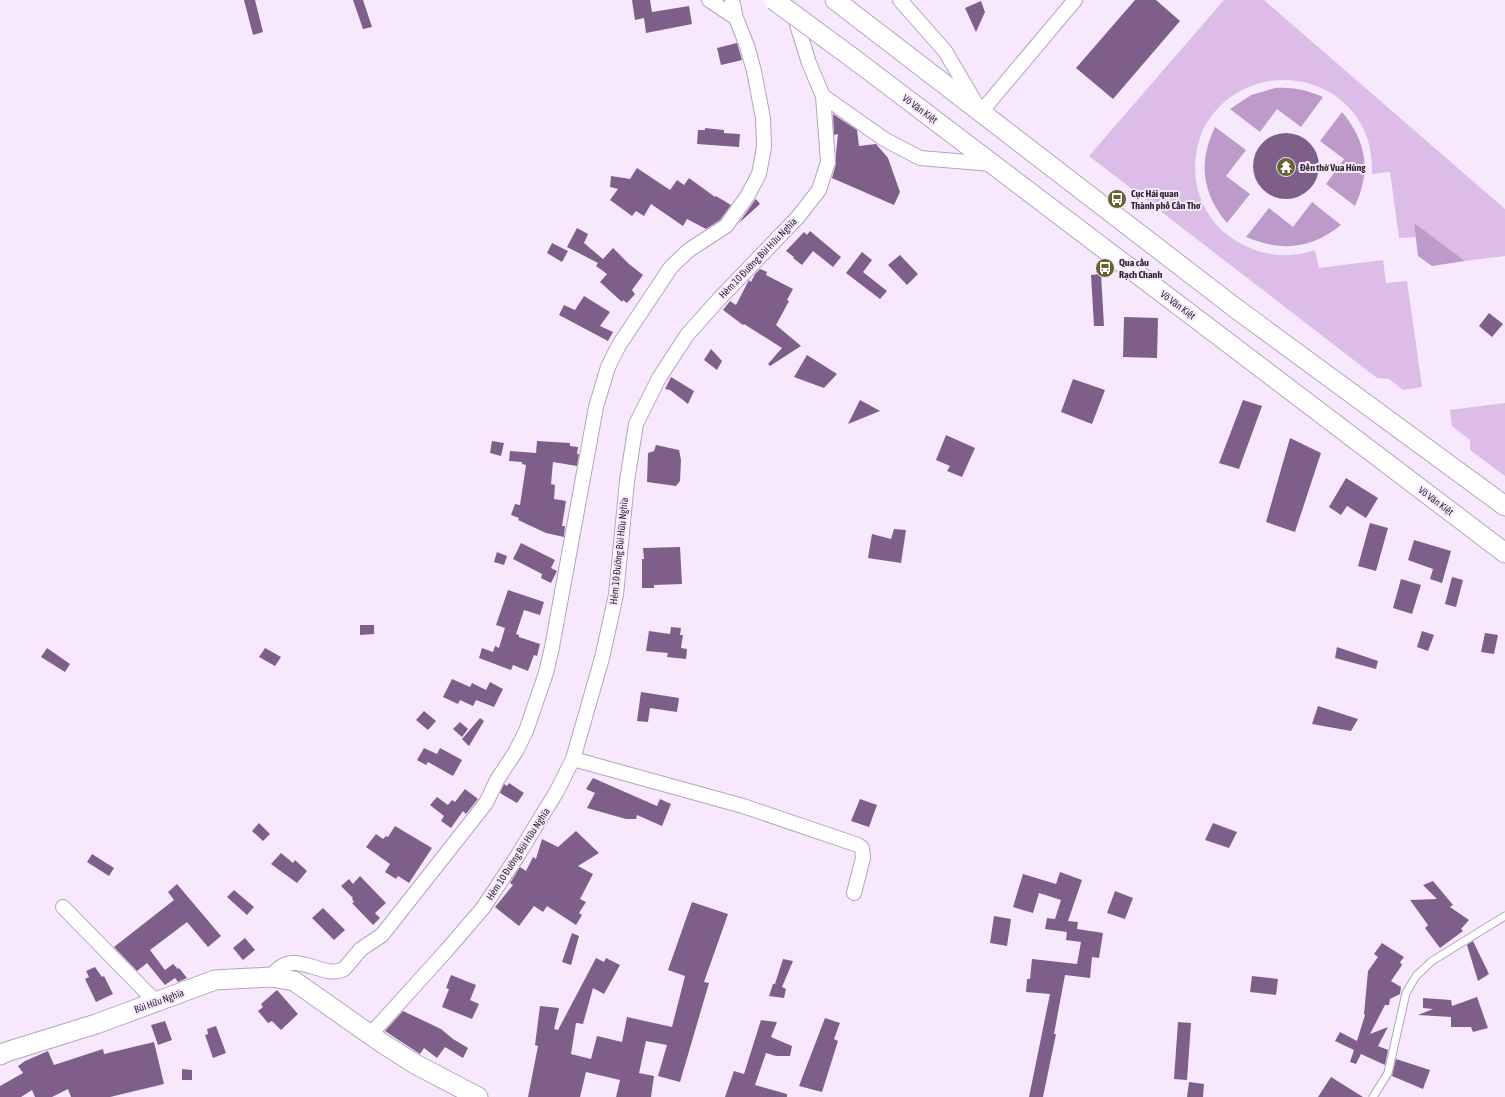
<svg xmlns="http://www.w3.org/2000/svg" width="1505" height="1097" viewBox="0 0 1505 1097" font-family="'Asap Condensed',sans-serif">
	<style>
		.green { fill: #dbbde7 }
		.water { fill: #bc9ac9 }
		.building { fill: #7e5f8a }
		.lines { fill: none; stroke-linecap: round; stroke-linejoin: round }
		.service-casing { stroke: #b6a3be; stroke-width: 9 }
		.minor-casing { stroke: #b6a3be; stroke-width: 16 }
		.secondary-casing { stroke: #b6a3be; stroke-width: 21 }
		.service { stroke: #fff; stroke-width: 7 }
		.minor { stroke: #fff; stroke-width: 14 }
		.secondary { stroke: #fff; stroke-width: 19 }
		.secondary-bridge-casing { stroke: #b6a3be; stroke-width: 21; stroke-linecap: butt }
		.secondary-bridge { stroke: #fff; stroke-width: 19 }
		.labels { text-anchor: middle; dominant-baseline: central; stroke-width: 4; stroke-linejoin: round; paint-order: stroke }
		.street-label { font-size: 10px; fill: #2f2832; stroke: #f8e8fe }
		.poi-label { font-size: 10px; font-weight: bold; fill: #2f2832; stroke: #f8e8fe; text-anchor: start }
	</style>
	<rect width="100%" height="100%" fill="#f8e8fe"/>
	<path class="green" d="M1224,0H1264L1505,209V256L1465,261L1414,224L1416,237L1399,238L1390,172L1372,174C1372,160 1371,148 1366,135C1347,84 1283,65 1237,93C1223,101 1210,115 1203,130C1196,146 1194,163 1196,181C1199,200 1209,220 1225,233C1251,254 1283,261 1315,250L1319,268L1383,260L1386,283L1407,281L1422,387L1403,390L1389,379L1377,378L1089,156Z
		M1505,403V476L1470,450V440L1452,426L1450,410Z"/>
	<path class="water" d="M1275,88C1292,87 1307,90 1323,97L1301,127L1277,109L1260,132L1230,109L1251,95Z
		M1342,112C1367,142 1371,171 1355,206L1326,184L1344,159L1320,141Z
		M1215,127L1246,150L1226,176L1250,194L1227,223C1202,193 1198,163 1215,127Z
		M1312,202L1341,225C1311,249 1282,252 1246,237L1269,208L1293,227Z
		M1414,223L1465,261L1432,266L1418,256Z"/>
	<path class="building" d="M244,0H255L263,32L253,35Z
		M353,0H363L372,27L363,29Z
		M632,0H650L652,12L689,6L692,24L646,33L644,18L635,20Z
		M1135,0H1156L1180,21L1113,99L1076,68Z
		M981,1L985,12L976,32L965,8Z
		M737,43L742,60L721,65L717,48Z
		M833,114L857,130L859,146L876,144L888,158L900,192L894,205L832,178L836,164V153L838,134L834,135Z
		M705,128L724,130V133L740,134L739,147L697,144L698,130H705Z
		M1253 166a33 33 0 1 1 66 0a33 33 0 1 1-66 0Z
		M637,168L670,190L677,180L684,185L689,178L715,197L716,196L731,205L720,220L706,229L687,219L683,226L651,204L644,216L636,211L632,216L610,200L618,189L610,187L611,176L630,179Z
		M756,199L760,204L739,223L755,200Z
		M577,228L588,234L584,243L603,259L613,248L629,264L643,275L632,290L635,294L627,303L623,300L622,302L600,282L607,274L596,266L598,263L567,247Z
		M810,231L841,257L833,267L813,251L802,265L793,258L794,257L786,251L804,232L807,235Z
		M552,243L568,251L562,262L547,253Z
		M862,252L872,260L863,272L887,291L880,299L846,273Z
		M900,255L918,274L907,285L888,265Z
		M760,269L767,272L766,275L793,289L787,300L789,301L776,325L801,346L770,366L768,364L782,348L744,324L743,325L723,310L730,301L736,305L749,280L751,282L755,274Z
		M1101,274L1104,326H1094L1091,275Z
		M584,296L610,312L600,326L613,332L608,341L559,315L564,305L575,310Z
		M1489,313L1503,324L1492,337L1479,326Z
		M1124,317L1158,318L1157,358L1123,357Z
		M711,349L722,361L717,370L704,360Z
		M807,355L837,374L824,388L794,377Z
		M671,377L694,391L688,404L670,390L665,389Z
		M1073,379L1105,390L1092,424L1061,412Z
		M860,400L880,411L848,424Z
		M1243,400L1262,406L1239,469L1219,463Z
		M946,435L975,448L962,477L947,471L950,466L936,460Z
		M1290,438L1321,453L1295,532L1266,522Z
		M492,441L504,443L501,456L490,453Z
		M537,441L570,443V446L578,447L577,454H579L577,466L553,462L551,484L555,485L554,499L566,501L562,526H565L564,537L546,533L518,520L519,518L511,515L515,504L520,505L526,465L522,464V462L509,461L510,451L536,453Z
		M656,445L679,450L681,460L680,481L676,486L647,482L648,453L654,451Z
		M1346,478L1378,498L1366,518L1347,506L1341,515L1329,507Z
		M1370,523L1388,528L1376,571L1358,566Z
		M894,529L906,530L901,563L868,558L872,534L891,539Z
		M1414,540L1451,551L1442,583L1430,579L1433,569L1408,560Z
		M521,543L555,560L551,568L557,571L551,583L541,578L542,574L513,559Z
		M680,547L682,584L654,585V588H642V559H644L643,548Z
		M497,552L507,556L504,565L494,562Z
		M1452,577L1463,580L1456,607L1445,604Z
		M1401,579L1421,585L1412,614L1393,608Z
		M508,590L544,602L540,615L524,610L516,634L519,635V637L540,644L537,656L534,655L528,671L513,665L511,670L479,658L482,648L493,652L495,646L499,648L505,628L496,625Z
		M360,625H374V634L360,635Z
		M671,627L681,628L680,635H683L681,648L687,649L686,659L667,657L668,653L646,651L649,631L670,634Z
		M1422,631L1434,635L1428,651L1417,647Z
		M1485,633L1498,635L1494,654L1481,652Z
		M1337,647L1378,661L1376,669L1335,658Z
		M47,648L70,664L65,672L41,657Z
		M265,648L281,657L275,666L259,657Z
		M452,679L470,687L472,683L486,690L490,682L503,689L494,707L476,700L473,706L460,700L458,704L443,697Z
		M641,692L679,698L677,712L650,708L648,722L637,721Z
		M1318,706L1358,719L1351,731L1312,724Z
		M424,711L436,721L428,730L416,720Z
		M480,718L484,721L469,746L462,739Z
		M460,722L468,729L462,737L453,729Z
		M424,748L437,754L440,748L462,760L453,776L428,762L426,765L417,760Z
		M593,778L657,806L660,799L671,804L662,826L637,815L636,819H626L587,808L595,793L586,789Z
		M509,783L524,793L517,803L500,793L504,784L507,786Z
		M465,789L478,799L466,814L463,811L451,828L441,821L444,816L430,805L437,797L448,805L452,800L455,802Z
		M860,799L877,805L869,827L851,821Z
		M259,823L270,834L263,841L252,831Z
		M1213,823L1237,832L1229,848L1205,840Z
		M395,826L432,848L409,883L398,876L396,879L385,872L390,864L366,847L376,834L383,839L386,836L388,837Z
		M576,831L599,853L578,866L593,874L580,899L586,902L579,913L582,915L576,925L547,906L543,912L534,906L519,926L495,907L513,885L510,883L520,867L526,871L533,857L536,859L542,839L558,847Z
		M281,853L293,863L295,860L307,871L297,883L271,864Z
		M92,854L114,868L109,876L87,862Z
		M1060,872L1082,880L1068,921L1078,922L1077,929L1103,933L1099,958L1092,957L1090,978L1065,975L1054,1034H1056L1043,1097H1029L1050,994L1026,992L1027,979H1030L1032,959L1077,964L1081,942L1066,940L1067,932L1045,929L1047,918L1055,919L1061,900L1039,893L1033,913L1013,907L1023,874L1056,884Z
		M360,876L386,903L375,913L380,918L373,925L352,903L354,902L352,899L353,898L341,886L349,879L353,884Z
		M1433,881L1453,905L1450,907L1469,920L1461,929L1463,931L1440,948L1425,928L1428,925L1410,900L1437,899L1423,885Z
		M177,884L221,936L208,947L187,922L150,950L165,970L173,964L178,969L179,968L187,978L178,982L175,978L165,985L147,963L137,971L114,947L174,900L168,892Z
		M234,890L254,907L247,915L227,897Z
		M1115,891L1133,898L1125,919L1107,913Z
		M692,902L728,914L704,982L709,983L680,1082L658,1076L667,1045L646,1041L639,1073L654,1076L651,1097H616L620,1080L586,1072L580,1097H528L538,1046L535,1045L540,1006L559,1008L554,1029L558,1030L596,958L604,962L606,958L620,965L604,994L593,988L583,1024L576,1023L571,1054L591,1059L597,1036L622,1042L627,1017L672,1027L685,976L668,970Z
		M323,908L345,930L334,940L312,918Z
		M994,916L1011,919L1007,946L990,943Z
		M572,933L579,936L571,965L562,962Z
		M245,938L255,950L243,960L233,948Z
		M1473,941L1489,974L1478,981L1467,945Z
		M1382,943L1404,957L1400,962L1402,965L1391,981L1401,987L1400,994L1390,999L1389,1005H1385L1370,1034L1388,1027L1378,1046L1388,1050L1385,1065L1361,1054L1356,1064L1350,1062L1354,1050L1335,1041L1340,1032L1357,1041L1365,1015L1364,1014L1368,971L1378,957L1374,954Z
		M783,959L793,961L782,987L786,989L784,998L769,996L773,984H775Z
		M95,967L102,977L104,976L113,994L96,1002L85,979L89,977L86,971Z
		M451,975L476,985L470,1000L479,1004L472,1019L442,1007L449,989L446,988Z
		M1252,976L1278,979L1276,995L1250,992Z
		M277,990L298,1014L281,1030L272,1021L268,1023L258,1011L263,1007L261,1004Z
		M1477,997L1488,1028L1473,1032L1471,1027H1451V1017L1418,1015L1433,1009L1423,1008V998L1451,1000L1452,1006Z
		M403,1011L441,1029L453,1039L468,1048L463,1058L445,1047L437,1058L424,1048L420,1054L385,1031Z
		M825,1018L840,1023L834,1039L838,1041L822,1092L799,1086Z
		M761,1020L777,1022L771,1037L792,1046L790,1056H776L766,1053L755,1085L787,1094V1097H725L734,1071L744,1074Z
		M165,1021L172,1040L158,1045L151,1025Z
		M1178,1022L1191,1023L1187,1080L1174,1079Z
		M216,1026L226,1053L213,1058L205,1035L208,1034L207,1029Z
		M154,1042L164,1084L110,1097H71L68,1089L52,1097H35L32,1090L21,1097H0V1086L23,1073L18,1066L25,1061L48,1051L54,1065L103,1049L104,1054Z
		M1396,1059L1430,1070L1423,1089L1392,1076Z
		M182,1069L192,1070V1080H182Z
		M1331,1077L1363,1097H1318Z
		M1189,1082L1204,1084L1203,1097H1187Z"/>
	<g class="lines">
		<g class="service-casing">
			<path id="service" d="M1373,1097L1388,1073L1406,993L1416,976L1432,961L1505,916"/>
		</g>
		<g class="minor-casing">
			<path id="minor" d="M709,0L736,18
				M900,0L945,51L981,112L1075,0
				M823,96L884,139L920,158L992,164
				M573,759L743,806L858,845L862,848L863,858L854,893
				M63,907L156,1002
				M271,977C294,944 321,981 344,969L361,949L382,935L486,803L497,780L516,751L526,731L546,673L552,647L596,407L608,367L619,345L671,267L689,250L726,226L748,195L759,174L764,147L763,118L754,71L747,46L736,18L732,0
				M370,1035L446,951L483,908L518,855L557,791L573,759L602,658L616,595L627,481L636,424L659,378L687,335L720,298L798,217L819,190L828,162L823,96L809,63L793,12"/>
		</g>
		<g class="secondary-casing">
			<path id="secondary" d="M835,0L1234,307L1505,506
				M858,62L1505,553
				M0,1055L6,1052L96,1024L215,980L271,977L294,981L382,1043L415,1064L478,1097"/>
		</g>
		<use href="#service" class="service"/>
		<use href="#minor" class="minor"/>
		<use href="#secondary" class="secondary"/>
		<g class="secondary-bridge-casing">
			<path id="secondary-bridge" d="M774,0L858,62"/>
		</g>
		<use href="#secondary-bridge" class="secondary-bridge"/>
	</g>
	<defs>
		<g id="temple-disc" transform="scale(1)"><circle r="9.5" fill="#65632f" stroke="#f8e8fe"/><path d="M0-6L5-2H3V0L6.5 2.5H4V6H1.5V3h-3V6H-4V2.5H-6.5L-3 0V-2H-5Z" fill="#fff"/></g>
		<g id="bus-disc" transform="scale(1)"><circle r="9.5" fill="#65632f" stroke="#f8e8fe"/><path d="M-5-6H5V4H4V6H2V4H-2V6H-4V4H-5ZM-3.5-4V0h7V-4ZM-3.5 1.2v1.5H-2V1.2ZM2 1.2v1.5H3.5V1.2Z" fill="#fff"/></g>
	</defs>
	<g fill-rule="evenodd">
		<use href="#temple-disc" x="1286" y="167"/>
		<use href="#bus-disc" x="1117" y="199"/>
		<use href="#bus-disc" x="1105" y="268"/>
	</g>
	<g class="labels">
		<g class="street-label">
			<text transform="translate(920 109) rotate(37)">Võ Văn Kiệt</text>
			<text transform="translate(758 258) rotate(-46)">Hẻm 10 Đường Bùi Hữu Nghĩa</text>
			<text transform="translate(1178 305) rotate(37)">Võ Văn Kiệt</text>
			<text transform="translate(1436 501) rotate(37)">Võ Văn Kiệt</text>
			<text transform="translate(619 551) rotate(-84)">Hẻm 10 Đường Bùi Hữu Nghĩa</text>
			<text transform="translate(518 854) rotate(-57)">Hẻm 10 Đường Bùi Hữu Nghĩa</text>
			<text transform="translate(159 1001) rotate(-20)">Bùi Hữu Nghĩa</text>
		</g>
		<g class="poi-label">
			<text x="1300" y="167">Đền thờ Vua Hùng</text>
			<text x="1131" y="193">Cục Hải quan<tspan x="1131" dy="12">Thành phố Cần Thơ</tspan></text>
			<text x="1119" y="262">Qua cầu<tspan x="1119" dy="12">Rạch Chanh</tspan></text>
		</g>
	</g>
</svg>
